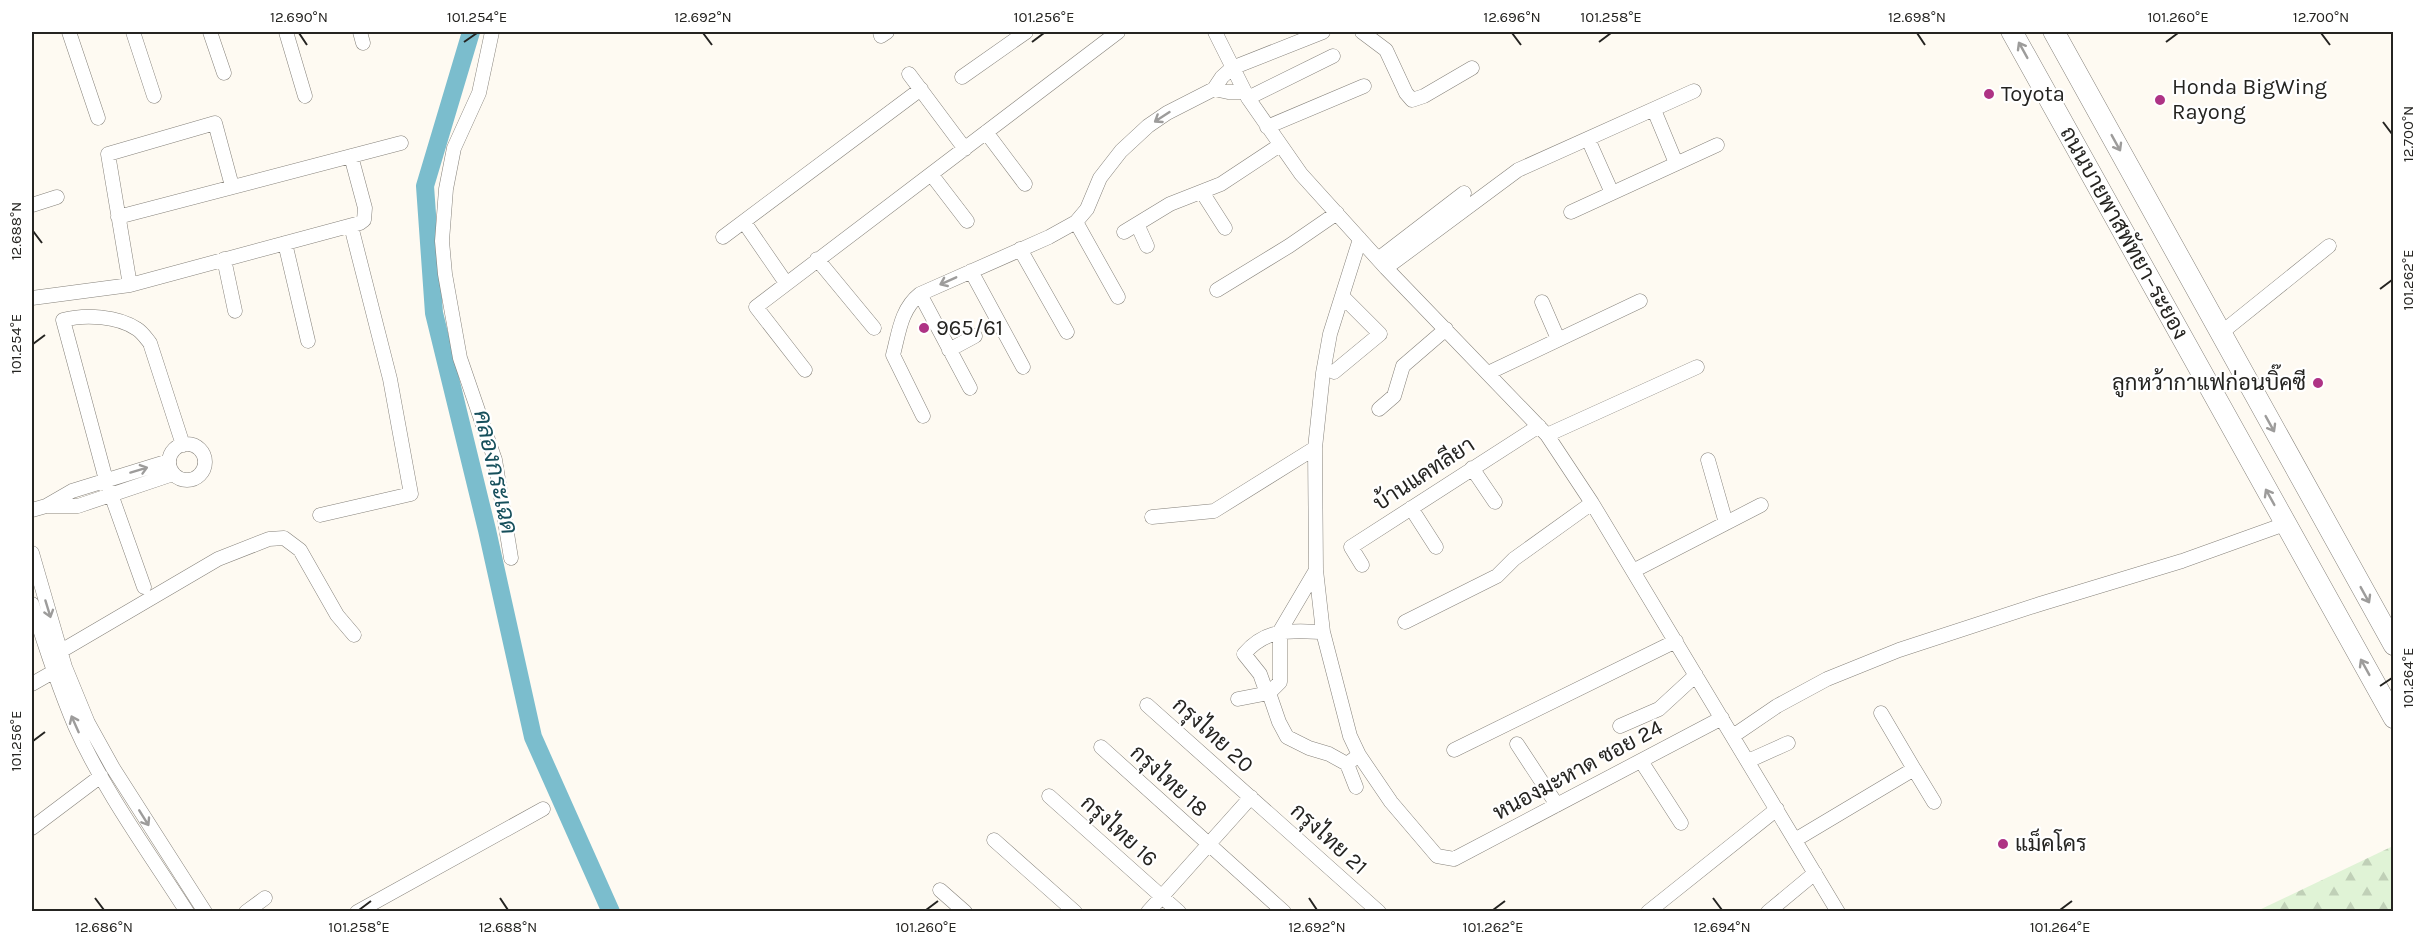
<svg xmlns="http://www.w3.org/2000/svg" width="2425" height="943" viewBox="0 0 2425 943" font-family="Karla,Sarabun,sans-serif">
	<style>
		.forest { fill: url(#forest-firs) }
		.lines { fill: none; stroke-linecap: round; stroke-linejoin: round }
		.river { stroke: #7bbdcd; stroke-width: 18 }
		.minor-casing { stroke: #86827b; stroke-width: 15 }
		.highway-casing { stroke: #86827b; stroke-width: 22 }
		.minor { stroke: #fff; stroke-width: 14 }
		.highway { stroke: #fff; stroke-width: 21 }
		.oneway { stroke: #9d9c9b }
		.ticks { fill: none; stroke: #252421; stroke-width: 2 }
		.poi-dot { fill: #ae3385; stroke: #fff; stroke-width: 2 }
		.labels { text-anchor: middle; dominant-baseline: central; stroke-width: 4.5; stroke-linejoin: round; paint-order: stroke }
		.poi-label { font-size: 22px; fill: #252421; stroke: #fff; text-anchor: start }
		.street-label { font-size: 22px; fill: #252421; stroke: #fff }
		.water-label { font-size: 24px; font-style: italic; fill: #164f5b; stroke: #fff }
		.neatline { fill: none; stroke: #252421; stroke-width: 2 }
		.ticks-label { font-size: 15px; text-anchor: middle; fill: #252421 }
	</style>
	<defs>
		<pattern id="forest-firs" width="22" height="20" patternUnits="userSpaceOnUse" patternTransform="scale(1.5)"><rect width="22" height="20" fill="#e0f3d6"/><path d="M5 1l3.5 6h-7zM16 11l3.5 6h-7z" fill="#c0d0b7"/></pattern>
	</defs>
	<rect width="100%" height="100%" fill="#fefaf2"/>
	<path class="forest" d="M2393,846V911H2257Z"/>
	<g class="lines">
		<path class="river" d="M471,32L425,186L434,313L487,530L533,737L611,912"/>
		<g class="minor-casing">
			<path id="minor" d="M69,32L98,118
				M133,32L154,96
				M210,32L224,73
				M286,32L305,96
				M360,32L363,43
				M492,32L479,93L454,148L446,189L442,241L445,274L460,358L495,460L511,558
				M880,32L881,36L887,32
				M1215,32L1248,98L1301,174L1386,268L1547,435L1592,503L1838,912
				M1362,32L1386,50L1406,93L1412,100L1424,96L1472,68
				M909,74L965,149
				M962,77L1026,32
				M1214,89L1228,92H1244
				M1248,98L1333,56
				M1654,110L1676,163
				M1267,127L1364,86
				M986,132L1025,184
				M1588,139L1612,193
				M931,174L967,221
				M1202,192L1225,228
				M32,205L57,197
				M1571,212L1717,145
				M118,217L401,143
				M744,222L786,283
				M1076,222L1118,297
				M1137,224L1147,246
				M1124,232L1170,204L1221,184L1280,145
				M723,237L921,89
				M1360,239L1330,334L1323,373L1315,448L1316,570L1323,632L1350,736L1359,755L1391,802L1437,856L1454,859L1722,718
				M285,243L308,341
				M1020,249L1067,332
				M224,259L235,311
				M817,259L874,328
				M1378,259L1464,193
				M1386,268L1518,170L1694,91
				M971,271L1023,367
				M130,285L108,154L215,123L232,186
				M1217,290L1289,246L1337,213
				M920,294L970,388
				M32,298L130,285L360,223L364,220L365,208L351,156
				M1542,302L1558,339
				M2221,333L2329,246
				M949,350L975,336
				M805,370L756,307L1118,32
				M1334,372L1380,334L1343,297
				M1488,373L1640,301
				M1379,409L1394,396L1403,366L1446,329
				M923,416L893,355C899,332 901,309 920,294L1049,237L1076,222L1087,209L1100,178L1121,151L1148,126L1167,113L1214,89L1222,77L1232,68L1323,32
				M1547,435L1697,367
				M169 462a18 18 0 1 1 36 0a18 18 0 1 1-36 0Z
				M1708,460L1726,523
				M1472,468L1495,502
				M48,506H78L173,474
				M1411,508L1436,547
				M32,510L46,506L72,491L169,461
				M320,515L411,494L390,379L351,226
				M1152,517L1214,511L1315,448
				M32,553L65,667L88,723L113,768L205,912
				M1362,565L1351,547L1539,426
				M1316,570L1280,631V682L1269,693L1279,722L1287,737L1309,748L1329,754L1347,764L1359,755
				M1633,571L1761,505
				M144,587L106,480L63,320C85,314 118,316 137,329C142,332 146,338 150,343L183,445
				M32,604C45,646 58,686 75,726C104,791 148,851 187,912
				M1405,622L1497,576L1514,559L1592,503
				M61,651L218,559L269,539L284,538L300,550L337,615L354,635
				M32,684L53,672
				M1238,699L1269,693L1265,688L1260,674L1244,654C1267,627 1292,631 1323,632
				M1147,705L1379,912
				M1620,726L1659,709L1696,675
				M1733,736L1777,706L1827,679L1899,650L2040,604L2182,561L2285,524
				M1517,744L1557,805
				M1101,747L1284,912
				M1454,750L1676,641
				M1641,761L1681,823
				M1748,761L1788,743
				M1347,764L1356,787
				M1914,769L1934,802
				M1049,796L1179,912
				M32,828L101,776
				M994,840L1075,912
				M1795,840L1914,769L1881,713
				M940,890L965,912
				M246,912L265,898
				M357,912L543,809
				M1148,912L1251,797
				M1648,912L1777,809
				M1768,912L1815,873"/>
		</g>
		<g class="highway-casing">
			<path id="highway" d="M2012,32L2394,718
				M2054,32L2394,645"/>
		</g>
		<use href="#minor" class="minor"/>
		<use href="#highway" class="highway"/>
	</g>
	<defs><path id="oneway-shaft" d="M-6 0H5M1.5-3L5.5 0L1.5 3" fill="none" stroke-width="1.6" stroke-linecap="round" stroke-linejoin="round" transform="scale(1.5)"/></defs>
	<g class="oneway">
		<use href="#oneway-shaft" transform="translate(2023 50) rotate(-119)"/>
		<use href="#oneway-shaft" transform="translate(1162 117) rotate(147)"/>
		<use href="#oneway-shaft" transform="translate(2116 143) rotate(61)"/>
		<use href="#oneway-shaft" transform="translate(948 281) rotate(156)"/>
		<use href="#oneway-shaft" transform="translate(2270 424) rotate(61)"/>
		<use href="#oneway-shaft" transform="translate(139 470) rotate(-17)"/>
		<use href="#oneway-shaft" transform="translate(2270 497) rotate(-119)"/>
		<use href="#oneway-shaft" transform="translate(2365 595) rotate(61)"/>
		<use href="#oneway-shaft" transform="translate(48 609) rotate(73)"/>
		<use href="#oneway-shaft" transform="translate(2365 667) rotate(-119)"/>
		<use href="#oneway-shaft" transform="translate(75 724) rotate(-114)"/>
		<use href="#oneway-shaft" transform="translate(144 818) rotate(58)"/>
	</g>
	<path class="ticks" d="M299,33L307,45M703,33L712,45M1512,33L1521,45M1917,33L1925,45M2321,33L2330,45M464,42L477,33M1032,42L1044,33M1599,42L1611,33M2166,42L2178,33M2383,122L2392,134M33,231L42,243M2380,289L2392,280M33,344L45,335M2380,686L2392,678M33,741L45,732M95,898L104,910M500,898L508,910M1309,898L1317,910M1713,898L1722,910M359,910L371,901M926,910L938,901M1493,910L1505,901M2060,910L2072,901"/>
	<g class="poi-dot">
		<circle cx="1989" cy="94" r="6"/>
		<circle cx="2160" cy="100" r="6"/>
		<circle cx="924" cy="328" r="6"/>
		<circle cx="2318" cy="383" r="6"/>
		<circle cx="2003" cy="844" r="6"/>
	</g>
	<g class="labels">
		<g class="poi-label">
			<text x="2172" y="87">Honda BigWing<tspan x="2172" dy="25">Rayong</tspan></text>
			<text x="2001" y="94">Toyota</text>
			<text x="936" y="328">965/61</text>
			<text x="2306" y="383" text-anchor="end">ลูกหว้ากาแฟก่อนบิ๊คซี</text>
			<text x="2015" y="844">แม็คโคร</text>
		</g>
		<g class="street-label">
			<text transform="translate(2124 233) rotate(61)">ถนนบายพาสพัทยา–ระยอง</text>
			<text transform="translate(1424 474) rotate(-33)">บ้านแคทลียา</text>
			<text transform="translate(1213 735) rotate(42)">กรุงไทย 20</text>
			<text transform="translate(1578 770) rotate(-28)">หนองมะหาด ซอย 24</text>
			<text transform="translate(1169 781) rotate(42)">กรุงไทย 18</text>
			<text transform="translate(1119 831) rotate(42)">กรุงไทย 16</text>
			<text transform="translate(1329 839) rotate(42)">กรุงไทย 21</text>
		</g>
		<g class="water-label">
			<text transform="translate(496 472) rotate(77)">คลองกระเฉด</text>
		</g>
	</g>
	<rect width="2425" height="943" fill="none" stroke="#ffffff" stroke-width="66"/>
	<rect x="33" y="33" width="2359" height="877" class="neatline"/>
	<g class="ticks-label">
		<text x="299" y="22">12.690°N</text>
		<text x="477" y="22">101.254°E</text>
		<text x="703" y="22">12.692°N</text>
		<text x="1044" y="22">101.256°E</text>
		<text x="1512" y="22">12.696°N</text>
		<text x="1611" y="22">101.258°E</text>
		<text x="1917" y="22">12.698°N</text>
		<text x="2178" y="22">101.260°E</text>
		<text x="2321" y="22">12.700°N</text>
		<text transform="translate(2408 134) rotate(-90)" y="5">12.700°N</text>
		<text transform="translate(16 231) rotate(-90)" y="5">12.688°N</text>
		<text transform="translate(2408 280) rotate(-90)" y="5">101.262°E</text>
		<text transform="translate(16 344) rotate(-90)" y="5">101.254°E</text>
		<text transform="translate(2408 678) rotate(-90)" y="5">101.264°E</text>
		<text transform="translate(16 741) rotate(-90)" y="5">101.256°E</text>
		<text x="104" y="932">12.686°N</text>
		<text x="359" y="932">101.258°E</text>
		<text x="508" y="932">12.688°N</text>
		<text x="926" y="932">101.260°E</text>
		<text x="1317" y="932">12.692°N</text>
		<text x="1493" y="932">101.262°E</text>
		<text x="1722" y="932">12.694°N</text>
		<text x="2060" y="932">101.264°E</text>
	</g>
</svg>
